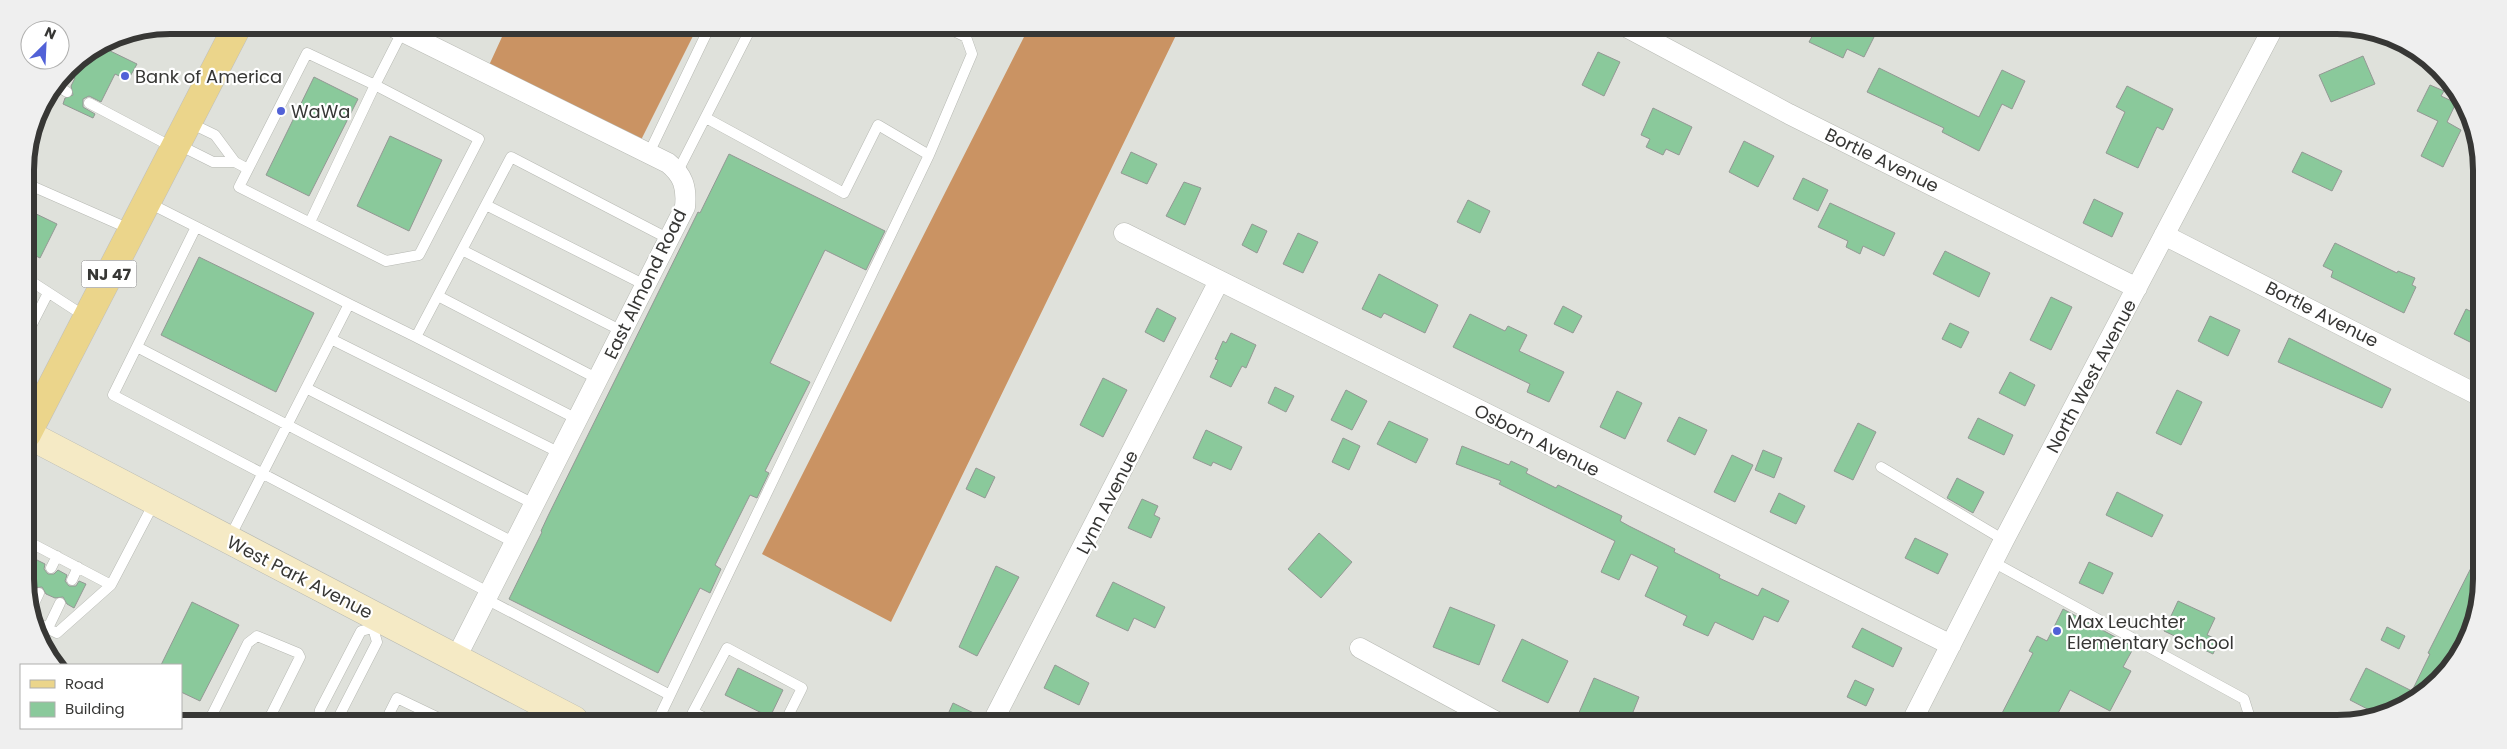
<svg xmlns="http://www.w3.org/2000/svg" width="2507" height="749" viewBox="0 0 2507 749" font-family="Poppins,sans-serif">
	<style>
		.forest { fill: #ca9363 }
		.building { fill: #8ac99b; stroke: #939894 }
		.lines { fill: none; stroke-linecap: round; stroke-linejoin: round }
		.lane-casing { stroke: #b7b9b3; stroke-width: 11 }
		.street-casing { stroke: #b7b9b3; stroke-width: 21 }
		.secondary-casing { stroke: #b7b9b3; stroke-width: 29 }
		.primary-casing { stroke: #bfbfbe; stroke-width: 29 }
		.lane { stroke: #fff; stroke-width: 10 }
		.street { stroke: #fff; stroke-width: 20 }
		.secondary { stroke: #f5eac5; stroke-width: 28 }
		.primary { stroke: #ebd58b; stroke-width: 28 }
		.poi-dot { fill: #5161d7; stroke: #fff; stroke-width: 2 }
		.labels { text-anchor: middle; dominant-baseline: central; stroke-width: 4.5; stroke-linejoin: round; paint-order: stroke }
		.shield { fill: #fff; stroke: #737372; stroke-width: 1 }
		.shield-label { font-size: 16px; font-weight: bold; fill: #373735 }
		.poi-label { font-size: 18px; fill: #373735; stroke: #fff; text-anchor: start }
		.street-label { font-size: 18px; fill: #373735; stroke: #fff }
		.rim { fill: none; stroke: #373735; stroke-width: 6 }
	</style>
	<rect width="100%" height="100%" fill="#dfe1db"/>
	<path class="forest" d="M507,26H698L636,150L485,74Z
		M1014,27H1180L891,622L762,554L1026,33Z"/>
	<path class="building" d="M1816,29H1858L1874,37L1864,57L1847,49L1843,58L1809,42Z
		M100,46L137,64L128,80L115,74L101,102L89,96L83,99V107L95,114L93,118L63,104L65,98L73,95L71,86L75,78L64,73L68,67Z
		M1598,52L1620,62L1604,96L1582,85Z
		M2363,56L2375,84L2331,102L2319,75Z
		M1879,68L1979,117L2002,70L2025,81L2012,109L2002,104L1979,151L1942,132L1944,128L1867,92Z
		M314,77L358,99L309,196L266,175Z
		M2430,85L2444,91L2441,96L2456,103L2447,122L2461,130L2443,167L2421,156L2438,121L2417,111Z
		M2127,86L2173,109L2163,130L2157,127L2138,168L2106,153L2125,112L2116,107Z
		M1653,108L1692,127L1679,155L1666,149L1663,155L1646,147L1650,139L1641,135Z
		M390,136L442,160L409,231L357,206Z
		M1744,141L1774,156L1758,187L1729,172Z
		M1131,152L1157,164L1147,184L1121,173Z
		M2302,152L2342,171L2332,191L2292,172Z
		M729,154L885,231L866,270L825,250L770,363L810,382L765,471L769,473L757,498L750,495L715,565L721,569L710,593L700,588L658,673L509,599L542,532L541,531L548,516L698,212L700,213Z
		M1803,178L1828,190L1818,211L1793,199Z
		M1184,182L1201,188L1185,225L1166,216Z
		M2094,199L2123,213L2112,237L2083,223Z
		M1468,200L1490,211L1480,233L1457,222Z
		M1830,203L1895,233L1884,256L1863,246L1860,254L1846,247L1848,241L1818,227Z
		M26,209L57,224L40,258L26,251Z
		M1252,224L1267,231L1257,253L1242,245Z
		M1298,233L1318,242L1303,273L1283,264Z
		M2335,243L2397,273L2398,271L2415,278L2412,285L2416,287L2404,313L2331,277L2333,271L2323,266Z
		M1945,251L1990,273L1979,297L1933,274Z
		M199,257L314,313L276,392L161,335Z
		M1379,274L1438,305L1425,333L1384,313L1381,318L1362,309Z
		M2051,297L2072,307L2051,350L2030,340Z
		M1563,306L1582,316L1573,333L1554,324Z
		M1157,308L1176,318L1164,342L1145,332Z
		M2466,309L2478,315V346L2454,334Z
		M1470,314L1505,331L1508,326L1527,335L1519,351L1564,372L1549,402L1527,392L1530,384L1453,347Z
		M2210,316L2240,330L2228,356L2198,341Z
		M1950,323L1969,332L1961,348L1942,339Z
		M1231,333L1256,345L1246,368L1242,366L1231,387L1210,377L1218,360L1215,359L1223,341L1226,343Z
		M2289,338L2391,389L2382,408L2278,362Z
		M2010,372L2035,385L2025,406L1999,393Z
		M1103,378L1127,390L1103,437L1080,425Z
		M1275,387L1294,396L1286,412L1268,403Z
		M1346,390L1367,401L1352,430L1331,420Z
		M2177,390L2202,402L2181,445L2156,433Z
		M1617,391L1642,403L1625,439L1600,427Z
		M1679,417L1707,430L1695,455L1667,441Z
		M1978,418L2013,435L2004,455L1968,438Z
		M1389,421L1428,439L1416,463L1377,444Z
		M1858,423L1876,432L1853,480L1834,471Z
		M1206,430L1242,447L1231,470L1213,462L1211,466L1193,458Z
		M1343,438L1360,446L1349,470L1332,462Z
		M1462,446L1509,465L1511,461L1528,469L1526,473L1556,488L1558,485L1622,516L1620,521L1629,526L1675,549L1674,552L1720,575L1719,578L1758,596L1762,588L1789,601L1778,622L1764,616L1753,640L1715,622L1708,636L1683,625L1687,616L1645,596L1658,567L1631,554L1619,580L1601,572L1615,541L1499,484L1501,481L1456,464Z
		M1763,450L1782,458L1774,478L1755,470Z
		M1732,455L1753,465L1735,502L1714,492Z
		M976,468L995,477L985,498L966,489Z
		M1957,478L1984,492L1973,513L1947,498Z
		M2117,492L2163,515L2152,537L2106,515Z
		M1779,493L1805,506L1796,524L1770,512Z
		M1142,499L1158,506L1154,515L1160,518L1151,538L1128,528Z
		M1319,533L1352,562L1321,598L1288,569Z
		M1915,538L1948,554L1938,574L1905,558Z
		M2477,556V613L2451,665L2432,688L2392,713L2381,716L2350,700L2366,668L2412,691L2430,654L2428,653Z
		M33,558L45,564L44,569L48,574H54L58,570L67,575L65,581L69,586H76L79,581L86,584L74,608L67,604L63,597L55,598L46,594L42,587L34,588L28,585L27,562Z
		M2089,562L2113,573L2103,594L2079,583Z
		M996,566L1019,577L977,656L959,647Z
		M1113,582L1165,607L1155,628L1134,618L1128,631L1096,616Z
		M2178,601L2215,618L2207,635L2219,640L2213,654L2164,631Z
		M192,602L239,625L200,701L181,692V665H161Z
		M1450,607L1495,625L1479,665L1433,647Z
		M2063,609L2134,647L2123,667L2131,671L2110,711L2070,690L2053,723H1997L2033,653L2029,651L2037,636L2047,641Z
		M2387,627L2405,636L2399,649L2381,640Z
		M1862,628L1902,648L1893,667L1852,647Z
		M1522,639L1568,661L1548,703L1502,681Z
		M1055,665L1089,683L1079,705L1044,688Z
		M738,668L783,690L770,717L725,695Z
		M1594,678L1639,697L1629,722H1575Z
		M1855,680L1874,689L1866,706L1847,697Z
		M953,703L982,717L981,721H945Z"/>
	<g class="lines">
		<g class="lane-casing">
			<path id="lane" d="M56,85L67,92
				M89,103L174,148
				M706,118L844,193L878,125L929,155
				M188,122L215,135L235,162
				M177,144L213,162H235L248,169
				M649,153L710,26
				M678,171L752,26
				M25,183L132,230
				M147,202L349,304L229,539
				M486,205L645,285
				M310,222L375,85L307,53L239,187L386,261L419,255L479,139L375,85L402,32
				M196,227L113,395L490,593
				M462,250L622,331
				M26,278L86,317
				M438,296L598,379
				M349,304L416,337L511,157L669,239
				M26,336L48,293
				M416,337L577,419
				M331,339L560,453
				M137,347L515,543
				M306,388L534,504
				M1881,467L2004,540
				M27,536L33,544L111,585
				M27,555L33,544
				M1993,562L2244,699L2249,715L2245,723
				M51,568L57,556
				M72,580L78,567
				M486,599L670,695
				M30,612L39,593
				M35,622L57,633L111,585L154,503
				M48,628L60,603
				M210,719L248,643L257,636L298,653L300,657L269,719
				M318,720L320,710L361,631L373,628L379,619
				M337,720L377,642L373,628
				M386,720L397,698L443,720
				M658,720L929,155L972,54L966,37L946,27
				M709,720L693,712L727,648L802,688L786,720"/>
		</g>
		<g class="street-casing">
			<path id="street" d="M389,25L668,163C683,175 687,187 685,207L456,658
				M1628,28L1789,114L2137,288
				M1124,233L1951,645
				M2164,235L2478,395
				M1360,648L1497,722
				M993,721L1219,281
				M1911,723L2004,540L2272,30"/>
		</g>
		<g class="secondary-casing">
			<path id="secondary" d="M27,434L574,720"/>
		</g>
		<g class="primary-casing">
			<path id="primary" d="M27,434L238,25"/>
		</g>
		<use href="#lane" class="lane"/>
		<use href="#street" class="street"/>
		<use href="#secondary" class="secondary"/>
		<use href="#primary" class="primary"/>
	</g>
	<g class="poi-dot">
		<circle cx="125" cy="76" r="5"/>
		<circle cx="281" cy="111" r="5"/>
		<circle cx="2057" cy="631" r="5"/>
	</g>
	<g class="labels">
		<rect class="shield" x="81.5" y="260.5" width="55" height="27" rx="4"/>
		<g class="shield-label">
			<text x="109" y="274">NJ 47</text>
		</g>
		<g class="poi-label">
			<text x="135" y="76">Bank of America</text>
			<text x="291" y="111">WaWa</text>
			<text x="2067" y="621">Max Leuchter<tspan x="2067" dy="21">Elementary School</tspan></text>
		</g>
		<g class="street-label">
			<text transform="translate(1882 160) rotate(26)">Bortle Avenue</text>
			<text transform="translate(645 284) rotate(-64)">East Almond Road</text>
			<text transform="translate(2322 314) rotate(27)">Bortle Avenue</text>
			<text transform="translate(2091 376) rotate(-62)">North West Avenue</text>
			<text transform="translate(1537 440) rotate(27)">Osborn Avenue</text>
			<text transform="translate(1107 502) rotate(-63)">Lynn Avenue</text>
			<text transform="translate(300 577) rotate(27)">West Park Avenue</text>
		</g>
	</g>
	<path d="M0 0H2507V749H0ZM170 34H2337A136 136 0 0 1 2473 170V579A136 136 0 0 1 2337 715H170A136 136 0 0 1 34 579V170A136 136 0 0 1 170 34Z" fill="#efefef" fill-rule="evenodd"/>
	<path class="rim" d="M170 34H2337A136 136 0 0 1 2473 170V579A136 136 0 0 1 2337 715H170A136 136 0 0 1 34 579V170A136 136 0 0 1 170 34Z"/>
	<rect x="20" y="664" width="162" height="65" fill="#ffffff" stroke="#afafae"/>
	<rect x="30" y="680" width="25" height="8" fill="#ebd58b" stroke="#afafae"/>
	<text x="65" y="689" font-size="15" fill="#373735">Road</text>
	<rect x="30" y="702" width="25" height="15" fill="#8ac99b" stroke="#afafae"/>
	<text x="65" y="714" font-size="15" fill="#373735">Building</text>
	<g transform="translate(45 45) rotate(24)"><circle r="24" fill="#ffffff" stroke="#afafae"/>
	<path d="M0-4L9 19L0 12L-9 19Z" fill="#5161d7"/>
	<text y="-8" font-size="14" font-weight="bold" text-anchor="middle" fill="#373735">N</text>
	</g>
</svg>
